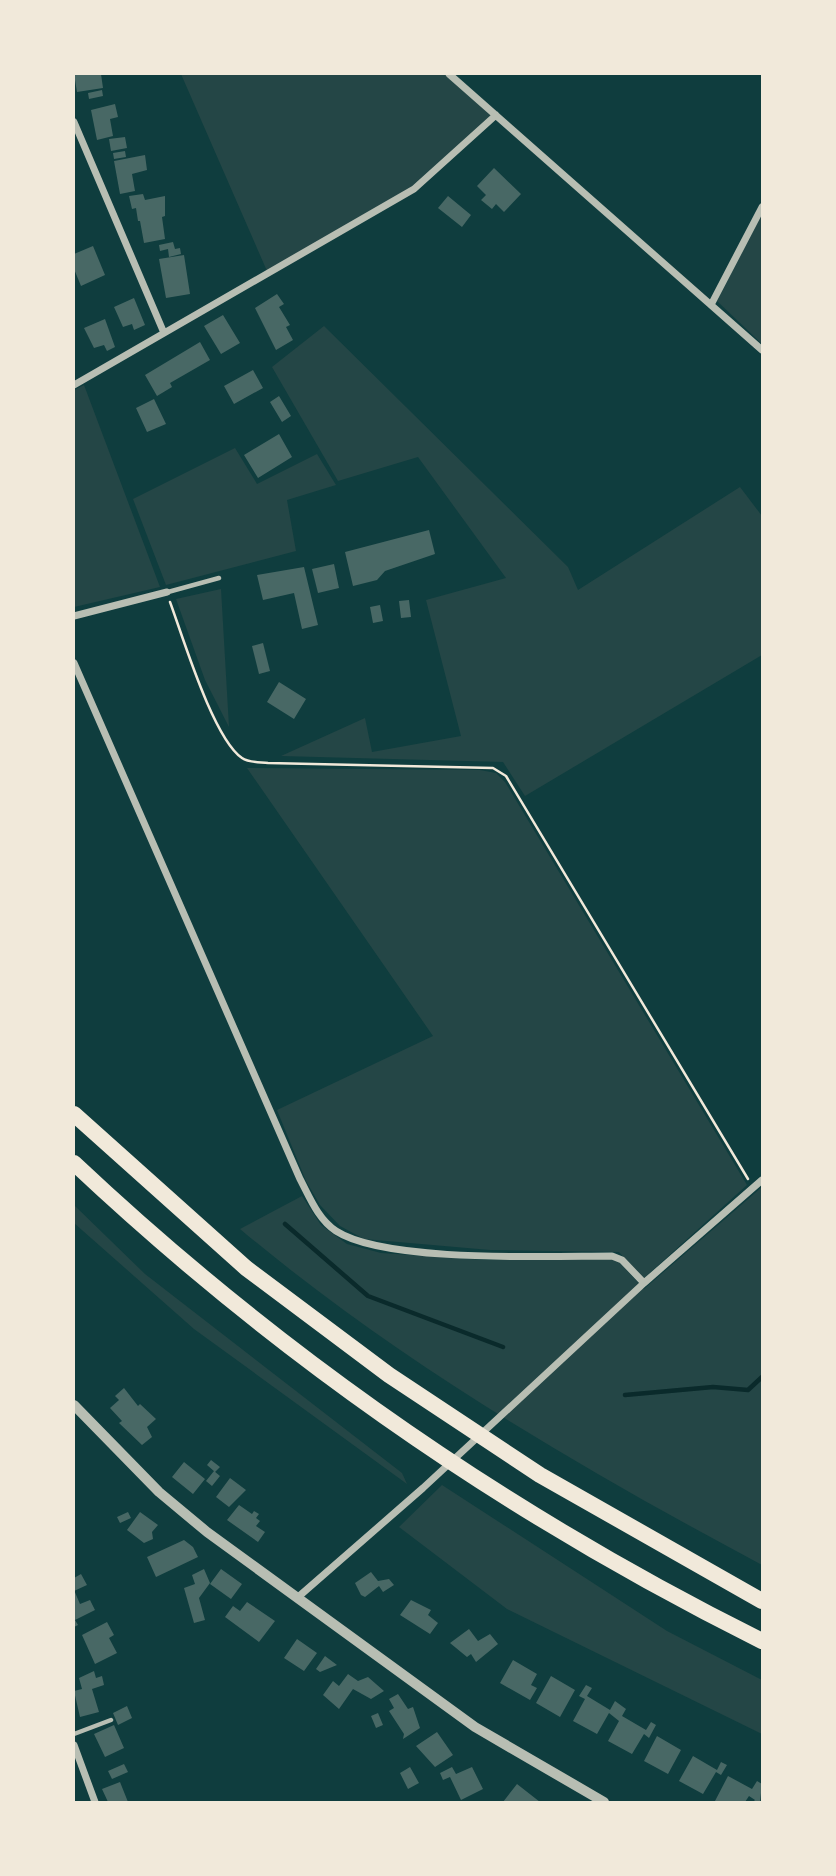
<svg xmlns="http://www.w3.org/2000/svg" width="836" height="1876" viewBox="0 0 836 1876" font-family="'Libre Baskerville',serif">
	<style>
		.green { fill: #244646 }
		.lines { fill: none; stroke-linecap: round; stroke-linejoin: round }
		.stream { stroke: #0a2a2b; stroke-width: 4.5 }
		.building { fill: #486865 }
		.path { stroke: #f1e9da; stroke-width: 2.5 }
		.service { stroke: #b8beb3; stroke-width: 4.5 }
		.minor { stroke: #b8beb3; stroke-width: 7 }
		.tertiary { stroke: #b8beb3; stroke-width: 10 }
		.motorway { stroke: #f1e9da; stroke-width: 16 }
	</style>
	<rect width="100%" height="100%" fill="#0f3d3e"/>
	<path class="green" d="M181,74H444L491,115L411,187L267,271Z
		M762,214V344L717,301Z
		M324,326L568,567L578,590L740,487L762,516V655L525,796L503,762L281,756L365,718L372,752L461,736L426,600L506,578L418,457L338,481L272,367Z
		M84,385L160,587L74,607V390Z
		M235,448L257,484L317,454L336,485L287,500L296,551L166,585L133,499Z
		M221,589L229,727L205,680L176,599Z
		M247,768L480,770L496,773L505,782L747,1185L643,1279L619,1252L490,1250L364,1239L340,1226L320,1205L306,1181L277,1110L433,1036Z
		M762,1187V1565C579,1467 400,1363 240,1229L302,1196L321,1225L347,1244L381,1253L486,1260L609,1258L620,1263L644,1289Z
		M74,1205L145,1274L402,1473L407,1484L194,1329L74,1223Z
		M442,1485L667,1631L762,1680V1734L507,1609L399,1527Z"/>
	<g class="lines">
		<path class="stream" d="M285,1224L368,1296L503,1347
			M625,1395L713,1387L748,1390L762,1377"/>
	</g>
	<path class="building" d="M74,74H101L103,88L77,92Z
		M102,90L103,96L89,99L88,93Z
		M115,104L118,117L110,119L113,136L97,140L91,110Z
		M125,137L127,148L111,151L109,139Z
		M125,151L126,157L114,159L113,153Z
		M145,155L147,170L132,174L135,191L120,194L114,161Z
		M494,168L521,194L504,212L496,204L492,209L481,200L486,195L477,186Z
		M143,194L145,200L165,196V216L162,217L165,239L144,243L140,221H138L136,208L132,209L129,196Z
		M448,196L471,215L462,227L438,208Z
		M173,242L175,249L180,248L181,254L169,257L168,249L160,251L159,245Z
		M93,246L105,275L81,286L74,269V254Z
		M184,255L190,294L166,298L159,259Z
		M277,294L284,304L279,307L290,325L286,327L293,340L276,350L255,308Z
		M134,298L145,325L134,330L132,324L123,327L114,307Z
		M223,315L240,343L221,354L204,326Z
		M105,319L115,347L107,351L104,345L94,348L84,328Z
		M200,342L210,360L170,383L172,387L157,396L145,375Z
		M253,370L263,388L234,404L224,386Z
		M279,396L291,416L282,422L270,402Z
		M154,399L166,424L147,432L136,408Z
		M279,434L292,457L258,478L244,455Z
		M429,530L435,554L385,571L377,580L353,586L345,552Z
		M334,564L339,588L318,593L312,569Z
		M304,567L318,625L302,629L294,593L263,600L257,575Z
		M409,600L411,617L401,618L399,601Z
		M380,605L383,621L373,623L370,607Z
		M263,643L270,671L259,674L252,646Z
		M279,682L306,699L294,719L267,702Z
		M124,1388L138,1406L140,1404L156,1419L147,1427L152,1437L142,1445L119,1423L122,1421L110,1408L119,1400L115,1396Z
		M211,1460L220,1467L215,1472L207,1465Z
		M184,1462L205,1479L193,1494L172,1477Z
		M214,1471L220,1476L212,1486L206,1481Z
		M230,1478L246,1490L229,1507L216,1497Z
		M239,1505L252,1514L254,1511L259,1514L256,1518L260,1521L256,1526L265,1532L258,1542L227,1520Z
		M128,1512L131,1518L120,1523L117,1517Z
		M140,1512L158,1525L152,1532L153,1539L144,1543L127,1530Z
		M184,1540L193,1547L198,1557L156,1577L147,1557Z
		M204,1569L210,1583L199,1598L205,1620L194,1623L184,1588L195,1584L192,1575Z
		M221,1569L242,1584L231,1599L210,1584Z
		M371,1572L378,1581L389,1579L394,1585L383,1592L379,1586L365,1597L361,1595L355,1583Z
		M81,1574L87,1585L74,1591V1578Z
		M74,1590L80,1604L90,1600L95,1610L75,1620L78,1625L74,1627Z
		M411,1600L431,1610L428,1615L438,1623L430,1634L400,1615Z
		M247,1602L275,1621L259,1642L225,1617L233,1606L240,1611Z
		M107,1622L114,1635L109,1638L117,1653L95,1664L82,1635Z
		M469,1629L478,1641L490,1634L498,1644L476,1662L471,1654L467,1657L450,1643Z
		M297,1639L317,1653L304,1671L284,1658Z
		M325,1656L337,1665L320,1672L316,1669Z
		M513,1660L537,1674L531,1685L537,1688L530,1700L500,1683Z
		M94,1671L96,1678L102,1676L104,1685L92,1689L99,1712L80,1717L74,1691L82,1689L79,1678Z
		M348,1674L358,1681L368,1677L384,1691L371,1699L353,1689L339,1709L323,1695L333,1681L339,1686Z
		M551,1676L575,1690L560,1717L536,1703Z
		M586,1685L592,1688L587,1696L610,1710L615,1701L626,1709L622,1716L646,1730L651,1722L656,1725L649,1738L644,1734L632,1754L608,1741L619,1721L609,1713L597,1734L573,1721L585,1699L579,1696Z
		M398,1694L408,1709L413,1707L420,1728L403,1739L404,1734L389,1711L394,1708L389,1699Z
		M127,1706L132,1718L118,1725L113,1713Z
		M378,1713L383,1725L376,1728L371,1716Z
		M114,1725L124,1748L105,1757L94,1734Z
		M437,1732L453,1755L435,1767L416,1746Z
		M657,1736L681,1750L668,1774L644,1761Z
		M693,1756L717,1770L721,1762L727,1765L721,1775L716,1772L703,1794L679,1781Z
		M124,1764L128,1772L112,1779L108,1771Z
		M410,1767L419,1783L408,1789L400,1773Z
		M452,1767L456,1774L472,1767L483,1789L461,1800L450,1777L443,1780L440,1773Z
		M728,1776L752,1789L757,1781L762,1784L760,1802H753L755,1800L749,1796L745,1802L715,1801Z
		M120,1782L128,1802H108L102,1789Z
		M517,1784L540,1802H503Z"/>
	<g class="lines">
		<path class="path" d="M170,602C183,637 213,738 242,758C249,763 260,762 268,763L493,768L506,776L748,1179"/>
		<path class="service" d="M168,592L219,578
			M74,1734L111,1720"/>
		<path class="minor" d="M449,74L762,350
			M74,122L164,333
			M712,303L762,207
			M74,385L414,189L496,115
			M74,616L167,592
			M74,663L300,1179C310,1198 318,1219 336,1231C385,1263 549,1256 612,1256L622,1260L644,1283
			M297,1598L423,1488L644,1283L762,1180
			M74,1745L95,1802"/>
		<path class="tertiary" d="M74,1405L159,1492L207,1532L475,1727L604,1802"/>
		<path class="motorway" d="M74,1114L246,1268L389,1375L540,1475L762,1601
			M74,1163C278,1355 511,1516 762,1641"/>
	</g>
	<rect width="836" height="1876" fill="none" stroke="#f1e9da" stroke-width="150"/>
</svg>
